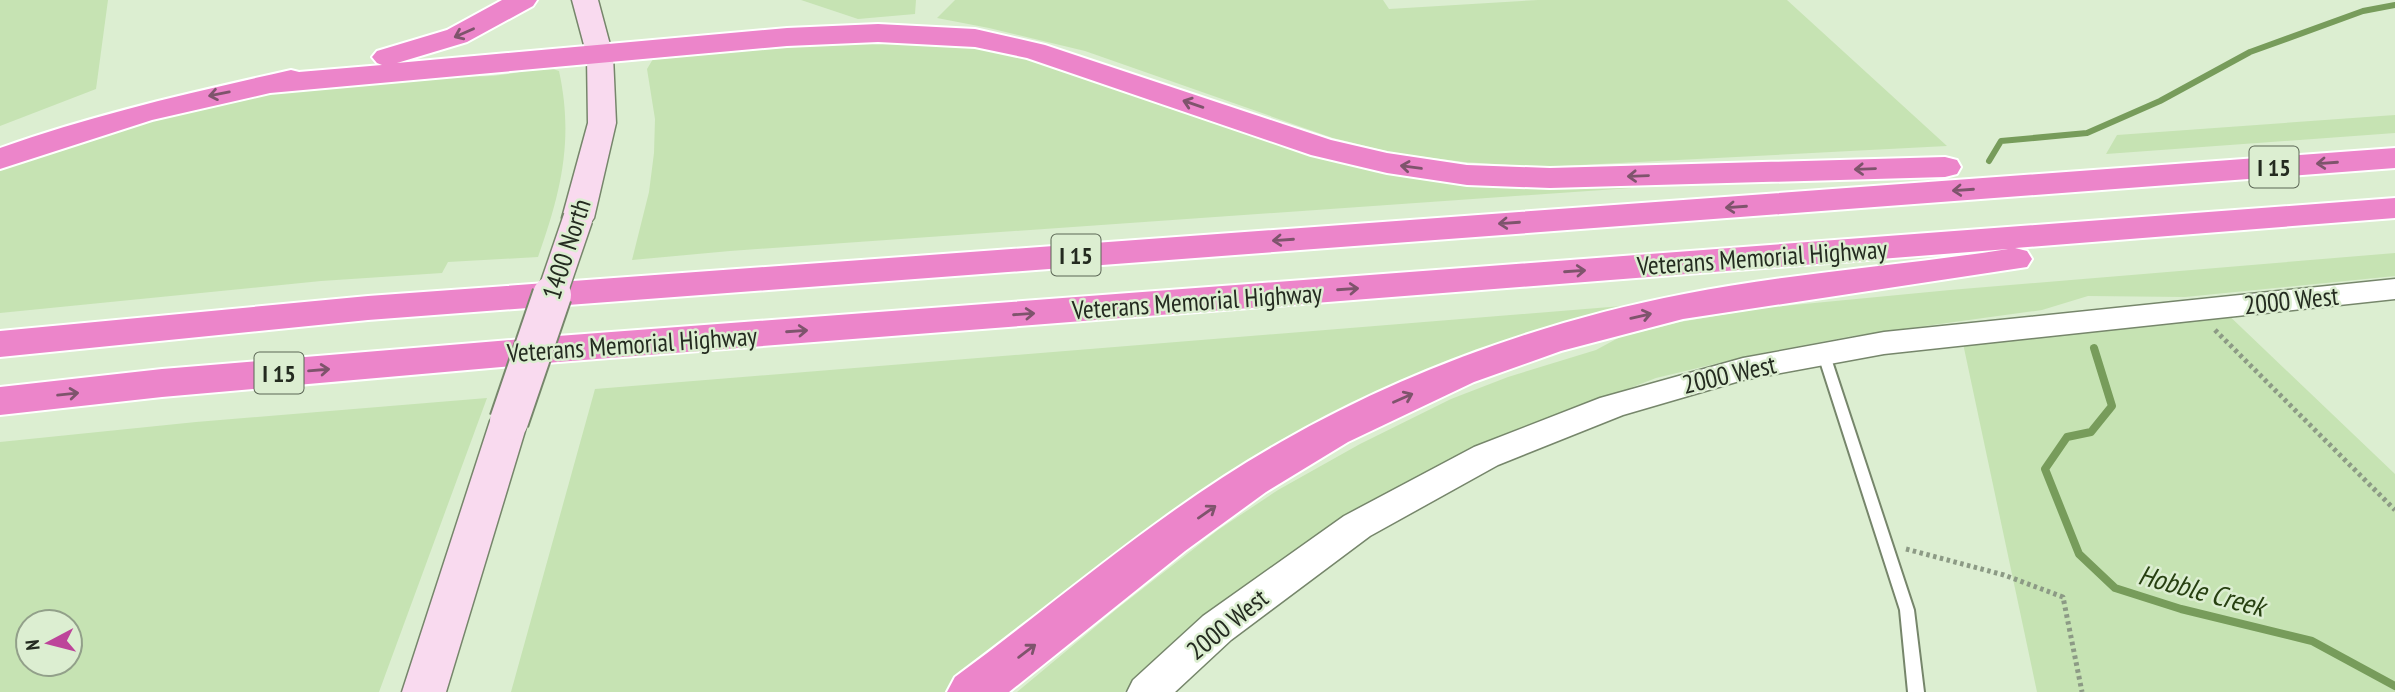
<svg xmlns="http://www.w3.org/2000/svg" width="2395" height="692" viewBox="0 0 2395 692" font-family="'PT Sans Narrow',sans-serif">
	<style>
		.green { fill: #c6e3b3; fill-rule: evenodd }
		.lines { fill: none; stroke-linecap: round; stroke-linejoin: round }
		.stream-far1 { stroke: #779c5b; stroke-width: 6 }
		.stream { stroke: #779c5b; stroke-width: 8 }
		.service-casing { stroke: #76866b; stroke-width: 4 }
		.tertiary-casing { stroke: #76866b; stroke-width: 3 }
		.secondary-casing { stroke: #76866b; stroke-width: 3 }
		.motorway-casing { stroke: #fff; stroke-width: 4 }
		.path { stroke: #8c9a85; stroke-width: 5; stroke-dasharray: 3.5 3.5; stroke-linecap: butt }
		.service { fill: #fff; fill-rule: evenodd }
		.tertiary { fill: #fff; fill-rule: evenodd }
		.secondary { fill: #f9daef; fill-rule: evenodd }
		.motorway { fill: #ec85ca; fill-rule: evenodd }
		.secondary-bridge-far1-casing { stroke: #76866b; stroke-width: 32; stroke-linecap: butt }
		.secondary-bridge-casing { stroke: #76866b; stroke-width: 42; stroke-linecap: butt }
		.secondary-bridge-far1 { stroke: #f9daef; stroke-width: 29 }
		.secondary-bridge { stroke: #f9daef; stroke-width: 38 }
		.oneway { stroke: #7e546c }
		.labels { text-anchor: middle; dominant-baseline: central; stroke-width: 5; stroke-linejoin: round; paint-order: stroke }
		.shield { fill: #dceed1; stroke: #5b6655; stroke-width: 2 }
		.shield-label { font-size: 24px; font-weight: bold; fill: #242b20 }
		.street-label { font-size: 26px; fill: #242b20; stroke: #dceed1 }
		.water-label { font-size: 28px; font-style: italic; fill: #274011; stroke: #dceed1 }
	</style>
	<rect width="100%" height="100%" fill="#dceed1"/>
	<path class="green" d="M0,0H108L96,89L0,126Z
		M801,0H916L915,14L858,19Z
		M955,0H1383L1389,9L1538,0H1787L1947,146L1541,167L1464,162L1394,153L1333,138L1085,51L989,28L937,18Z
		M887,41L962,46L1020,55L1393,173C1471,187 1549,184 1628,184L1631,188L730,251L632,260L649,192L654,153L655,119L647,69L653,59L672,55Z
		M544,66L559,71C574,140 561,192 538,257L448,262L442,273L321,281L0,313V169C67,145 135,122 205,105C285,86 368,82 450,74C483,79 512,75 544,66Z
		M2395,115V133L2106,154L2117,135Z
		M2395,253V276L2185,297L2088,296L2042,310L1853,336L1752,355L1656,378L1475,448L1370,504L1284,559L1202,621L1124,692H1017L1118,608L1218,530L1278,490L1360,444L1451,399L1508,377L1596,350L1620,337L1680,322L1762,308L1950,290Z
		M1622,306L1625,311L1512,343L1400,382L1260,459L956,692H511L595,389Z
		M2221,308L2395,474V692H2037L1961,334Z
		M487,398L379,692H0V442L196,422ZM28,622H70V664H28Z"/>
	<g class="lines">
		<path class="stream-far1" d="M1989,161L2001,141L2087,133L2160,101L2250,52L2363,11L2395,5"/>
		<path class="stream" d="M2094,348L2112,406L2091,432L2067,437L2045,469L2079,554L2115,588L2181,609L2312,641L2395,686"/>
		<g class="service-casing">
			<path id="service" d="M1823,348L1829,352L1914,610L1924,692H1908L1900,610L1817,352Z"/>
		</g>
		<g class="tertiary-casing">
			<path id="tertiary" d="M2395,279V299L1884,354L1743,380L1623,415L1498,465L1370,536L1231,640L1175,692H1127L1133,680L1203,616L1344,516L1474,447L1600,398L1743,358L1884,332Z"/>
		</g>
		<g class="secondary-casing">
			<path id="secondary" d="M572,0H598L613,56L616,123L594,218L589,225L578,228L567,225L562,218L588,123L587,56Z
				M509,408L522,411L528,421L446,692H402L490,421L496,411Z"/>
		</g>
		<g class="motorway-casing">
			<path id="motorway" d="M502,0H537L533,6L467,42L397,63L787,28L878,24L975,29L1045,45L1331,140L1387,153L1467,165L1550,168L1945,157L1957,160L1961,167L1957,174L1945,177L1550,188L1467,185L1387,173L1311,155L1027,58L975,47L878,42L787,46L270,93L152,120L0,169V148C95,114 193,92 291,70L299,72L382,65L377,63L372,57L377,51L447,30Z
				M2395,148V168L368,320L0,357V331L368,296Z
				M2395,198V218L2015,248L2027,251L2032,259L2027,267L1683,319L1561,351L1474,382L1348,442L1266,492L1185,551L1009,692H947L955,677C1062,598 1164,508 1281,442C1405,371 1544,321 1684,294C1791,273 1900,266 2008,249L558,362L162,397L0,415V387L162,369L558,336Z"/>
		</g>
		<path class="path" d="M2215,330L2395,510
			M1906,549L2004,575L2063,597L2082,692"/>
		<use href="#service" class="service"/>
		<use href="#tertiary" class="tertiary"/>
		<use href="#secondary" class="secondary"/>
		<use href="#motorway" class="motorway"/>
		<g class="secondary-bridge-far1-casing">
			<path id="secondary-bridge-far1" d="M551,297L578,218"/>
		</g>
		<g class="secondary-bridge-casing">
			<path id="secondary-bridge" d="M509,421L552,295"/>
		</g>
		<use href="#secondary-bridge-far1" class="secondary-bridge-far1"/>
		<use href="#secondary-bridge" class="secondary-bridge"/>
	</g>
	<defs><path id="oneway-shaft" d="M-6 0H5M1.5-3L5.5 0L1.5 3" fill="none" stroke-width="1.6" stroke-linecap="round" stroke-linejoin="round" transform="scale(1.75)"/></defs>
	<g class="oneway">
		<use href="#oneway-shaft" transform="translate(464 33) rotate(156)"/>
		<use href="#oneway-shaft" transform="translate(219 94) rotate(169)"/>
		<use href="#oneway-shaft" transform="translate(1193 104) rotate(-161)"/>
		<use href="#oneway-shaft" transform="translate(2327 163) rotate(176)"/>
		<use href="#oneway-shaft" transform="translate(1411 167) rotate(-172)"/>
		<use href="#oneway-shaft" transform="translate(1865 169) rotate(178)"/>
		<use href="#oneway-shaft" transform="translate(1638 176) rotate(178)"/>
		<use href="#oneway-shaft" transform="translate(1963 190) rotate(176)"/>
		<use href="#oneway-shaft" transform="translate(1736 207) rotate(176)"/>
		<use href="#oneway-shaft" transform="translate(1509 223) rotate(176)"/>
		<use href="#oneway-shaft" transform="translate(1283 240) rotate(176)"/>
		<use href="#oneway-shaft" transform="translate(1575 271) rotate(-4)"/>
		<use href="#oneway-shaft" transform="translate(1348 289) rotate(-4)"/>
		<use href="#oneway-shaft" transform="translate(1024 314) rotate(-4)"/>
		<use href="#oneway-shaft" transform="translate(1641 316) rotate(-13)"/>
		<use href="#oneway-shaft" transform="translate(797 331) rotate(-4)"/>
		<use href="#oneway-shaft" transform="translate(319 370) rotate(-5)"/>
		<use href="#oneway-shaft" transform="translate(68 394) rotate(-6)"/>
		<use href="#oneway-shaft" transform="translate(1403 398) rotate(-24)"/>
		<use href="#oneway-shaft" transform="translate(1207 512) rotate(-35)"/>
		<use href="#oneway-shaft" transform="translate(1027 651) rotate(-37)"/>
	</g>
	<g class="labels">
		<g class="shield">
			<rect x="2249.5" y="146.5" width="49" height="41" rx="5"/>
			<rect x="1051.5" y="234.5" width="49" height="41" rx="5"/>
			<rect x="254.5" y="352.5" width="49" height="41" rx="5"/>
		</g>
		<g class="shield-label">
			<text x="2274" y="167">I 15</text>
			<text x="1076" y="255">I 15</text>
			<text x="279" y="373">I 15</text>
		</g>
		<g class="street-label">
			<text transform="translate(566 249) rotate(-72)">1400 North</text>
			<text transform="translate(1762 257) rotate(-4)">Veterans Memorial Highway</text>
			<text transform="translate(2291 300) rotate(-6)">2000 West</text>
			<text transform="translate(1197 301) rotate(-4)">Veterans Memorial Highway</text>
			<text transform="translate(632 344) rotate(-4)">Veterans Memorial Highway</text>
			<text transform="translate(1729 374) rotate(-13)">2000 West</text>
			<text transform="translate(1227 624) rotate(-39)">2000 West</text>
		</g>
		<g class="water-label">
			<text transform="translate(2202 590) rotate(15)">Hobble Creek</text>
		</g>
	</g>
	<g transform="translate(49 643) rotate(263)"><circle r="33" fill="#dceed1" stroke="#92a08a" stroke-width="2"/>
	<path d="M0-5L12 26L0 18L-12 26Z" fill="#bd459a"/>
	<text y="-10" font-size="19" font-weight="bold" text-anchor="middle" fill="#242b20">N</text>
	</g>
</svg>
